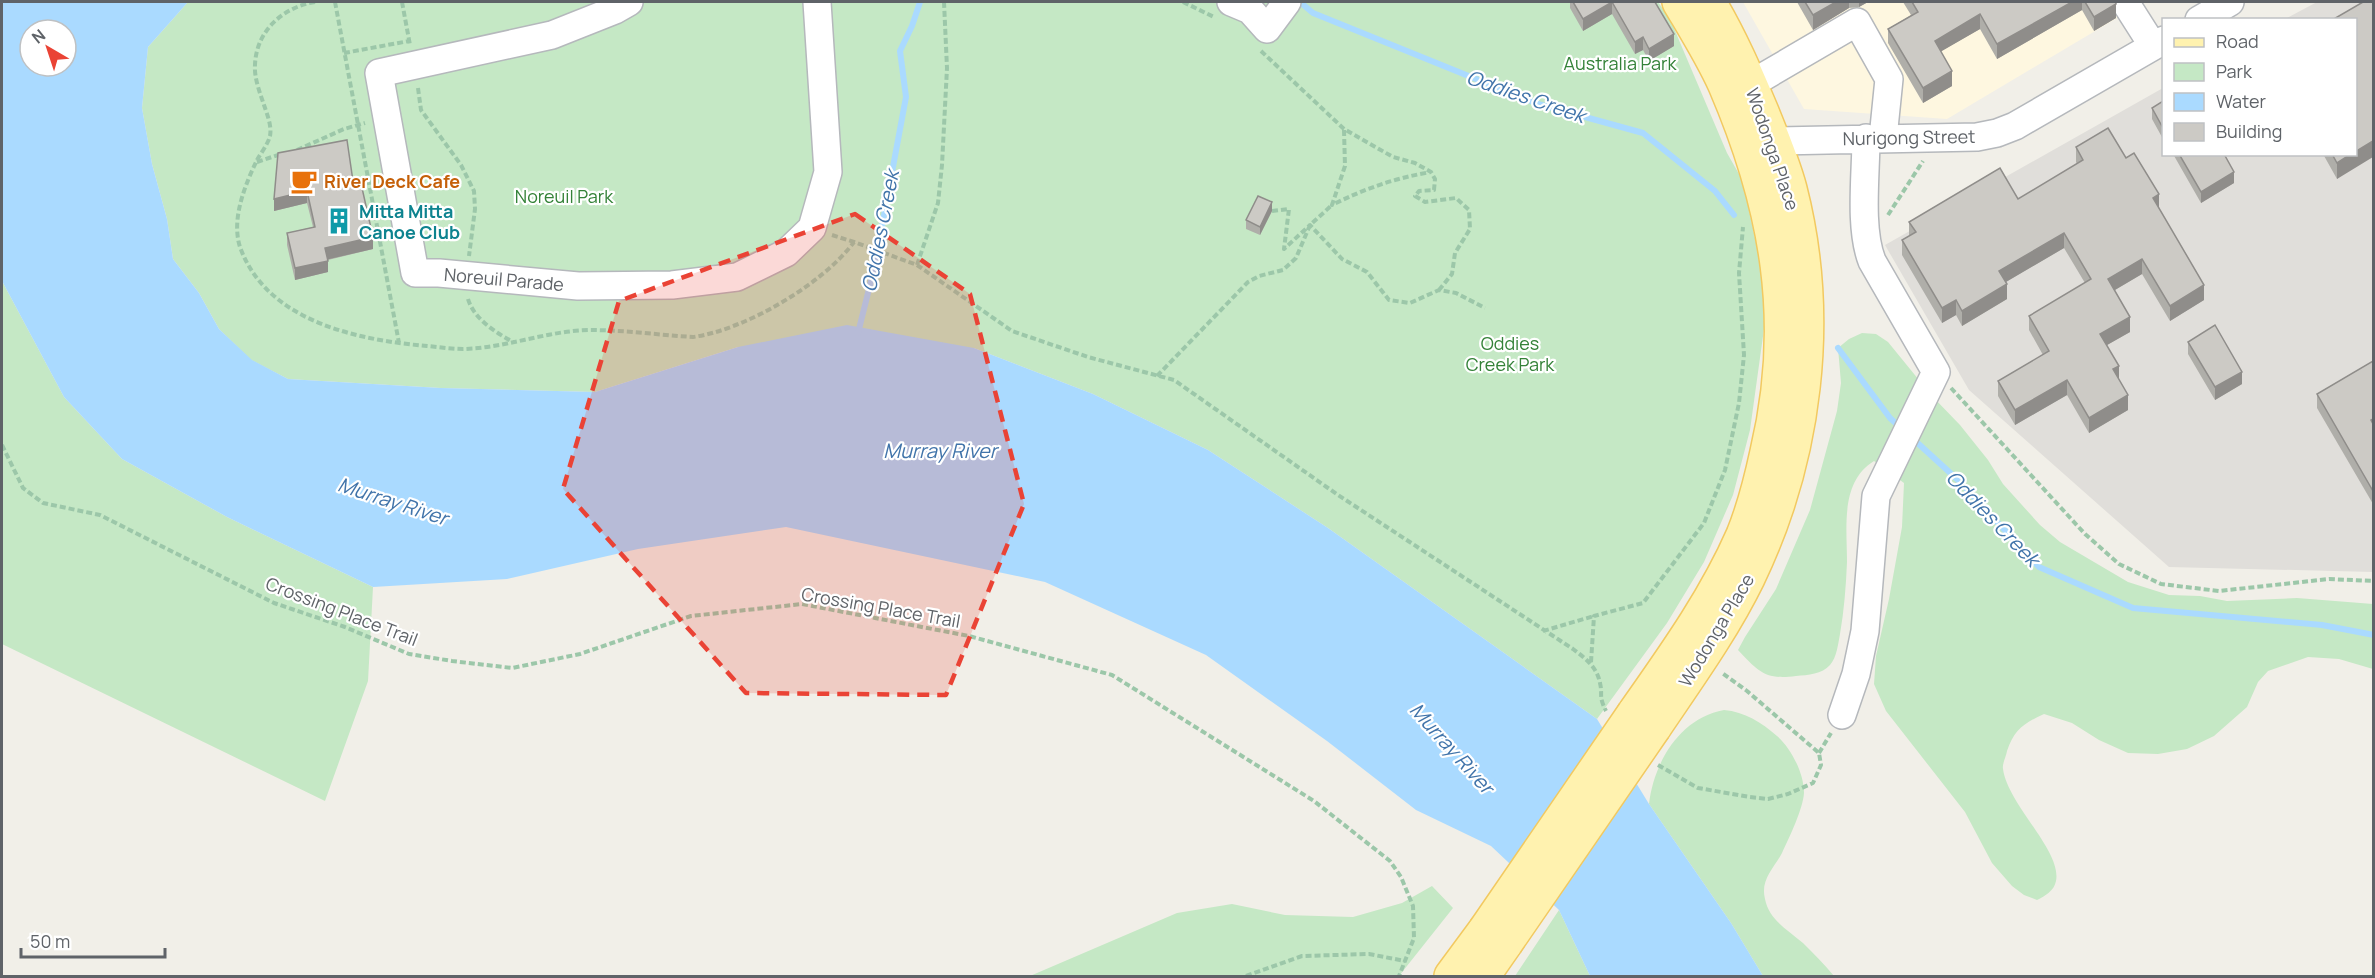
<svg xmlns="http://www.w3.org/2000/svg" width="2375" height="978" viewBox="0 0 2375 978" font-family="Manrope,sans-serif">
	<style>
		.commercial { fill: #fef7e0 }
		.industrial { fill: #e0deda }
		.green { fill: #c5e8c5 }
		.water { fill: #aadaff; fill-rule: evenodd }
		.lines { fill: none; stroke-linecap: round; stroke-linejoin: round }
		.stream { stroke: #aadaff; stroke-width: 6 }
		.minor-casing { stroke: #b5b8bc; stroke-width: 30 }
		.major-casing { stroke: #f2c960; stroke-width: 36 }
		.path { stroke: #9cc7a9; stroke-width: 4; stroke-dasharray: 6 3; stroke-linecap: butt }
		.minor { stroke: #fff; stroke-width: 27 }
		.major { stroke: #fff2af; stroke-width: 33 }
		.major-bridge-casing { stroke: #f2c960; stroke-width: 36; stroke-linecap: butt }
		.major-bridge { stroke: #fff2af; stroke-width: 33 }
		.wall { fill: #afaea9 }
		.shaded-wall { fill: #8f8d8a }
		.building { fill: #cccac5; stroke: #8f8d8a; stroke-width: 1.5 }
		.marked { fill: #ea4335; fill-opacity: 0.2; stroke: #ea4335; stroke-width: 4.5; stroke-dasharray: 12 8; stroke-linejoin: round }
		.labels { text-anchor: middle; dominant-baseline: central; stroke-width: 4.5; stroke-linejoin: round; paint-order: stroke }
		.park-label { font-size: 18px; fill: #348238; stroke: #fff }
		.street-label { font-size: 18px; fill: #5f6368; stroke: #fff }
		.food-label { font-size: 18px; font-weight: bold; fill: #c56008; stroke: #fff; text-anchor: start }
		.culture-label { font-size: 18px; font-weight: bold; fill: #0d838f; stroke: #fff; text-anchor: start }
		.water-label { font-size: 20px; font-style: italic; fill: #4174aa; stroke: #fff }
	</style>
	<rect width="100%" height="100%" fill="#f1efe8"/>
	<path class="commercial" d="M1743,2H2144L1947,119L1804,109Z"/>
	<path class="industrial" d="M2317,2H2373V572L2169,567L1969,390L1885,245L2163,88L2164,154H2356V20L2285,19Z"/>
	<path class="green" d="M188,2H1658L1670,19L1727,153L1743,181L1768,300L1750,430L1733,495L1704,562L1667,623L1597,719L1328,528L1208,450L1093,394L974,348L738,347L595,392L441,388L288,379L251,360L219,329L199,293L173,259L167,219L152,164L142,108L148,47Z
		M2,281L64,397L122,459L227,517L373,587L368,681L325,801L2,644Z
		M1862,333L1876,334L1888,342L1932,396L1960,425L1988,460L2003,484L2040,525L2060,542L2128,582L2169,595L2200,596L2227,601L2297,598L2373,604V669L2339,659L2308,657L2268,671L2258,682L2247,707L2214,736L2187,749L2158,754L2128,753L2099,740L2072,723L2044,714C2024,723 2014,730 2007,751C2006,757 2002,764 2003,769C2008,805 2062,851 2056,881C2054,891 2045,896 2037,900L2024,895L2012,886L1992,863L1965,812L1886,711L1874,684L1876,656L1889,599L1902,527L1904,483L1874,461C1840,482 1847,527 1847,562C1846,586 1844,611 1840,634C1838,644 1837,657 1830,665C1822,674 1808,675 1796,676C1765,680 1759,672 1738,650L1745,637L1776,589L1810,510L1837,411L1841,383L1838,348L1849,339Z
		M1724,710C1745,712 1761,722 1777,736C1791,748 1804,773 1804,793C1803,809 1789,838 1782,853C1774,868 1760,880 1765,899C1769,920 1788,930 1803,943C1814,954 1825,965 1834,976H1763L1731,923L1649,804C1654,762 1680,718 1724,710Z
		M1432,886L1453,908L1399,976H1030L1177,913L1232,904L1285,915L1353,917L1402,903Z
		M1559,910L1590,976H1515Z"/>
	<path class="water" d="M2,2H188L148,47L142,108L152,164L167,219L173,259L199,293L219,329L252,360L288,379L441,388L595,392L738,347L847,325L974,348L1093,394L1208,450L1328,528L1597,719L1649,804L1731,923L1763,976H1590L1559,910L1491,846L1416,810L1327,741L1206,655L1045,582L786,527L638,549L507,579L373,587L227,517L122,459L64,397L2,281ZM30,30H66V66H30Z"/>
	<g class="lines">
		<path class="stream" d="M1300,2L1313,13L1538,104L1643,133L1715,191L1734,215
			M858,333L874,269L906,97L900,51L912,26L920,2
			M1838,348L1890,418L1901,428
			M1911,437L1958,480L2039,567L2133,608L2322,625L2374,635"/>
		<g class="minor-casing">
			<path id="minor" d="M629,2L615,10L552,35L379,73L415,273H439L578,286L672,285L737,277L786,253L812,228L828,172L817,2
				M1231,2L1250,10L1267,29L1287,2
				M2125,2L2153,46
				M2199,20L2230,2
				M1751,84L1857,22L1889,79L1883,138
				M1774,141L1977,137L1997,133L2015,126L2164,40
				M1842,715L1856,674L1865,631L1876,496L1936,372L1872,261C1859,228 1866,174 1866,138"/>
		</g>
		<g class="major-casing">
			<path id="major" d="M1634,713C1674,656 1715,599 1743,535C1754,508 1761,480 1767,452C1798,322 1777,206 1725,85C1712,56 1695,29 1679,2
				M1654,728C1687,679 1722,631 1748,578C1806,458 1823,318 1790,189C1783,163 1772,137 1762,112C1746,74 1730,37 1709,2
				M1451,976L1485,930
				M1483,976L1506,943"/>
		</g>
		<path class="path" d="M315,2C283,7 256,31 255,65C254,78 260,93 264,105C267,114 272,126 270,136C268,144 261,153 257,160C245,185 231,219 240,247C267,322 358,340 427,346C439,347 451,349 463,349C506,348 546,331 589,330C624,330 659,335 693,337C745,330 823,284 854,242L917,265L1012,331L1088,357L1174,380L1338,495L1573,649C1585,658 1597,667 1600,683C1603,696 1598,695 1606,711
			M335,2L399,343
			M402,2L410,45
			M1183,2L1214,17
			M1261,51L1344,129L1393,157L1415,163L1431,172L1435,179L1434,190L1419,191L1415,196L1425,202L1456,198L1469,210L1470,229L1455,253L1452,274L1439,290
			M344,53L409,41
			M418,88L421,110L461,165L474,191L475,209L469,256
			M1344,130L1345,166L1332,205C1364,189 1395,178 1431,172
			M297,150L344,129L365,123
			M257,162L281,154
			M1272,211L1289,209L1284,249L1310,225L1342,259L1367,272L1389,300L1410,303L1439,290L1456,293L1485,308
			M1888,215L1923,161
			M832,235L854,242
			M917,265L938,203L942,165L947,68L944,2
			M468,299C474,319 495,332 513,342
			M1157,376L1248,282L1259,276L1283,270L1296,258L1310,225L1332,205
			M1951,388L2085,534L2119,564L2161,584L2219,591L2329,579L2374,581
			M2,445L23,488L43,503L100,515L274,603L345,627L409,654L452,661L512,668L580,654L691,616L802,604L969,636L1112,675L1314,801L1390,861L1401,877L1413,906L1414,938L1399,976
			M1543,631L1594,616
			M1591,662L1594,616L1643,603L1704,523L1725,470L1739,403L1744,355L1739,273L1743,227
			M1819,753L1831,733
			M1658,765L1698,788L1750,797L1768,799L1788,794L1813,783L1821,765L1819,753L1747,691L1722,673
			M1246,976L1302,956L1369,954L1405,961"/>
		<use href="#minor" class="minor"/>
		<use href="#major" class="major"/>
		<g class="major-bridge-casing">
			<path id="major-bridge" d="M1485,930L1634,713
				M1506,943L1654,728"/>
		</g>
		<use href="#major-bridge" class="major-bridge"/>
	</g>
	<path class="wall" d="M1570,2H1655L1674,46L1649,61L1643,50L1635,54L1612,14L1583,31L1570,8Z
		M1797,2H1868L1859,7L1849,8L1813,30Z
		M1903,2H2116V18L2094,31L2082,10L1997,59L1980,29L1941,51L1952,86L1923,103L1888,43V29L1911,15Z
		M2163,101V139L2152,119V108Z
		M2076,147L2126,158L2159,208L2204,300L2170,321L2142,274L2115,290L2130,332L2107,345L2119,379L2128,410L2089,433L2067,395L2015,425L1998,396V381L2043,355L2029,330V316L2085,283L2064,248L2006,282L2007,299L1962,326L1956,315L1942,323L1902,255V240L1909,236V222L2018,199L2077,164L2076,162Z
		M2173,154H2224L2234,183L2201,203Z
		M2323,154H2355L2337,179Z
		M353,181L373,249L328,260V272L295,280L287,245V233L313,227L307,203L274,211V199Z
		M1272,211L1260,235L1246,229V220Z
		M2188,342L2242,384L2215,400L2188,354Z
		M2373,361V504L2317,408V394Z"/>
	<path class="shaded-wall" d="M1612,2V14L1583,31V19Z
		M1836,2H1849V8L1813,30V15Z
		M1859,2H1868L1859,7Z
		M2072,2H2082V10L1997,59V44Z
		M2116,4V18L2094,31V17Z
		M1980,14V29L1935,55V41Z
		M1674,34V46L1649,61V49Z
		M1643,37V50L1635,54V42Z
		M1952,71V86L1923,103V88Z
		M2373,141V157L2337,179V163L2351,154H2355V152Z
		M2234,172V183L2201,203V192Z
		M307,191V203L274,211V199Z
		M2159,194V209L2153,198Z
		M1272,202V211L1260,235V227Z
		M2064,233V248L1999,286V271Z
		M373,237V249L325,260V248Z
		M2142,259V274L2108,294V279Z
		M328,261V272L295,280V268Z
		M2007,284V299L1962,326V311Z
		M2204,285V300L2170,321V306Z
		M1956,300V315L1942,323V308Z
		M2130,317V332L2100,349V334Z
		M2119,366V381L2113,369Z
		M2242,372V384L2215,400V387Z
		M2067,380V395L2015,425V410Z
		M2128,395V410L2089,433V418Z"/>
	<path class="building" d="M1573,2H1655L1674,34L1649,49L1643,37L1635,42L1612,2L1583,19Z
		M1805,2H1836L1813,15Z
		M1912,2H2072L1997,44L1980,14L1935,41L1952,71L1923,88L1888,29L1918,12Z
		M2085,2H2116V4L2094,17Z
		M2363,2H2373V141L2355,152V20H2332Z
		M2163,101V128L2152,108Z
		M2108,128L2126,158L2134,153L2159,194L2153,198L2204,285L2170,306L2142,259L2108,279L2130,317L2100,334L2119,366L2113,369L2128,395L2089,418L2067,380L2015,410L1998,381L2049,351L2029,316L2091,279L2064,233L1999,271L2007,284L1962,311L1956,300L1942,308L1902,240L1916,232L1909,222L2000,168L2018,199L2083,160L2076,147Z
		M347,140L353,181L360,179L373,237L325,248L328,261L295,268L287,233L315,227L307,191L274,199L278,153Z
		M2179,154H2224L2234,172L2201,192Z
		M2332,154H2351L2337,163Z
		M1258,196L1272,202L1260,227L1246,220Z
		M2215,325L2242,372L2215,387L2188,342Z
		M2373,361V419L2371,420L2373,424V491L2317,394Z"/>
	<path class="marked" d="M855,214L970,294L1024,504L946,695L746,693L563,489L619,301Z"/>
	<defs>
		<g id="cafe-bare" transform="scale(2.07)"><path d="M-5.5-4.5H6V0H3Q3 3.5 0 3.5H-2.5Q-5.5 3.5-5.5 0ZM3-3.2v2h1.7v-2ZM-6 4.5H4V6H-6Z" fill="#e8710a" stroke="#fff" stroke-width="2.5" paint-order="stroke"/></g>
		<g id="building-bare" transform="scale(2.07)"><path d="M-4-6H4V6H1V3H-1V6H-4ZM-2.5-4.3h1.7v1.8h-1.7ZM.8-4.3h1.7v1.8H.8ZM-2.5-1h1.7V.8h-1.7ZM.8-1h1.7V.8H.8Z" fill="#0f9aa8" stroke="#fff" stroke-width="2.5" paint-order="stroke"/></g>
	</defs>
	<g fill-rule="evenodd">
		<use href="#cafe-bare" x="304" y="181"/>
		<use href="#building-bare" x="339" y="221"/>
	</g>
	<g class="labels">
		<g class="park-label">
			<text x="1620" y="63">Australia Park</text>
			<text x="564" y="196">Noreuil Park</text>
			<text x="1510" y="343">Oddies<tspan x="1510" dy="21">Creek Park</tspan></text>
		</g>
		<g class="street-label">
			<text transform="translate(1909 137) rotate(-1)">Nurigong Street</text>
			<text transform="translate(1773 149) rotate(71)">Wodonga Place</text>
			<text transform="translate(504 279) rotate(5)">Noreuil Parade</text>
			<text transform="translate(881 607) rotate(10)">Crossing Place Trail</text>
			<text transform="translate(342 611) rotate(21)">Crossing Place Trail</text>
			<text transform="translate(1716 630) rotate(-59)">Wodonga Place</text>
		</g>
		<g class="food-label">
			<text x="324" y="181">River Deck Cafe</text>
		</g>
		<g class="culture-label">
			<text x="359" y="211">Mitta Mitta<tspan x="359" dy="21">Canoe Club</tspan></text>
		</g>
		<g class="water-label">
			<text transform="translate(1526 96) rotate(19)">Oddies Creek</text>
			<text transform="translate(880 231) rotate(-79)">Oddies Creek</text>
			<text x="940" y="450">Murray River</text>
			<text transform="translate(393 501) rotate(18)">Murray River</text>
			<text transform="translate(1993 518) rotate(46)">Oddies Creek</text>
			<text transform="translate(1452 748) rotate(48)">Murray River</text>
		</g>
	</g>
	<rect width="2375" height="978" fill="none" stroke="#5f6368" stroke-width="6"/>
	<rect x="2162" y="18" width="195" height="138" fill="#ffffff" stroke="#bfc1c3" stroke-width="1.5"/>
	<rect x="2174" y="38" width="30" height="9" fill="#fff2af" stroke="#bfc1c3" stroke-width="1.5"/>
	<text x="2216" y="48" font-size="18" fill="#5f6368">Road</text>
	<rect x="2174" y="63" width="30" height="18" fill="#c5e8c5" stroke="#bfc1c3" stroke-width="1.5"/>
	<text x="2216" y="78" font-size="18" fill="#5f6368">Park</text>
	<rect x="2174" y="93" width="30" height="18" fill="#aadaff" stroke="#bfc1c3" stroke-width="1.5"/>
	<text x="2216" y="108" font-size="18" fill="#5f6368">Water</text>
	<rect x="2174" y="123" width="30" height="18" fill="#cccac5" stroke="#bfc1c3" stroke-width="1.5"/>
	<text x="2216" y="138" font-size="18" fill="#5f6368">Building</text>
	<g transform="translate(48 48) rotate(321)"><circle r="28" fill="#ffffff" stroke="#bfc1c3" stroke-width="1.5"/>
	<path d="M0-4.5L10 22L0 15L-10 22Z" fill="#ea4335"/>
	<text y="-9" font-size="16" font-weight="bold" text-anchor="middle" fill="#5f6368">N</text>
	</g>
	<path d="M21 948v9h144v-9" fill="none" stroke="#5f6368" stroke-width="3"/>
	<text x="30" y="948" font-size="18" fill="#5f6368" stroke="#ffffff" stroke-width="4.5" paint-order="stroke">50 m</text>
</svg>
